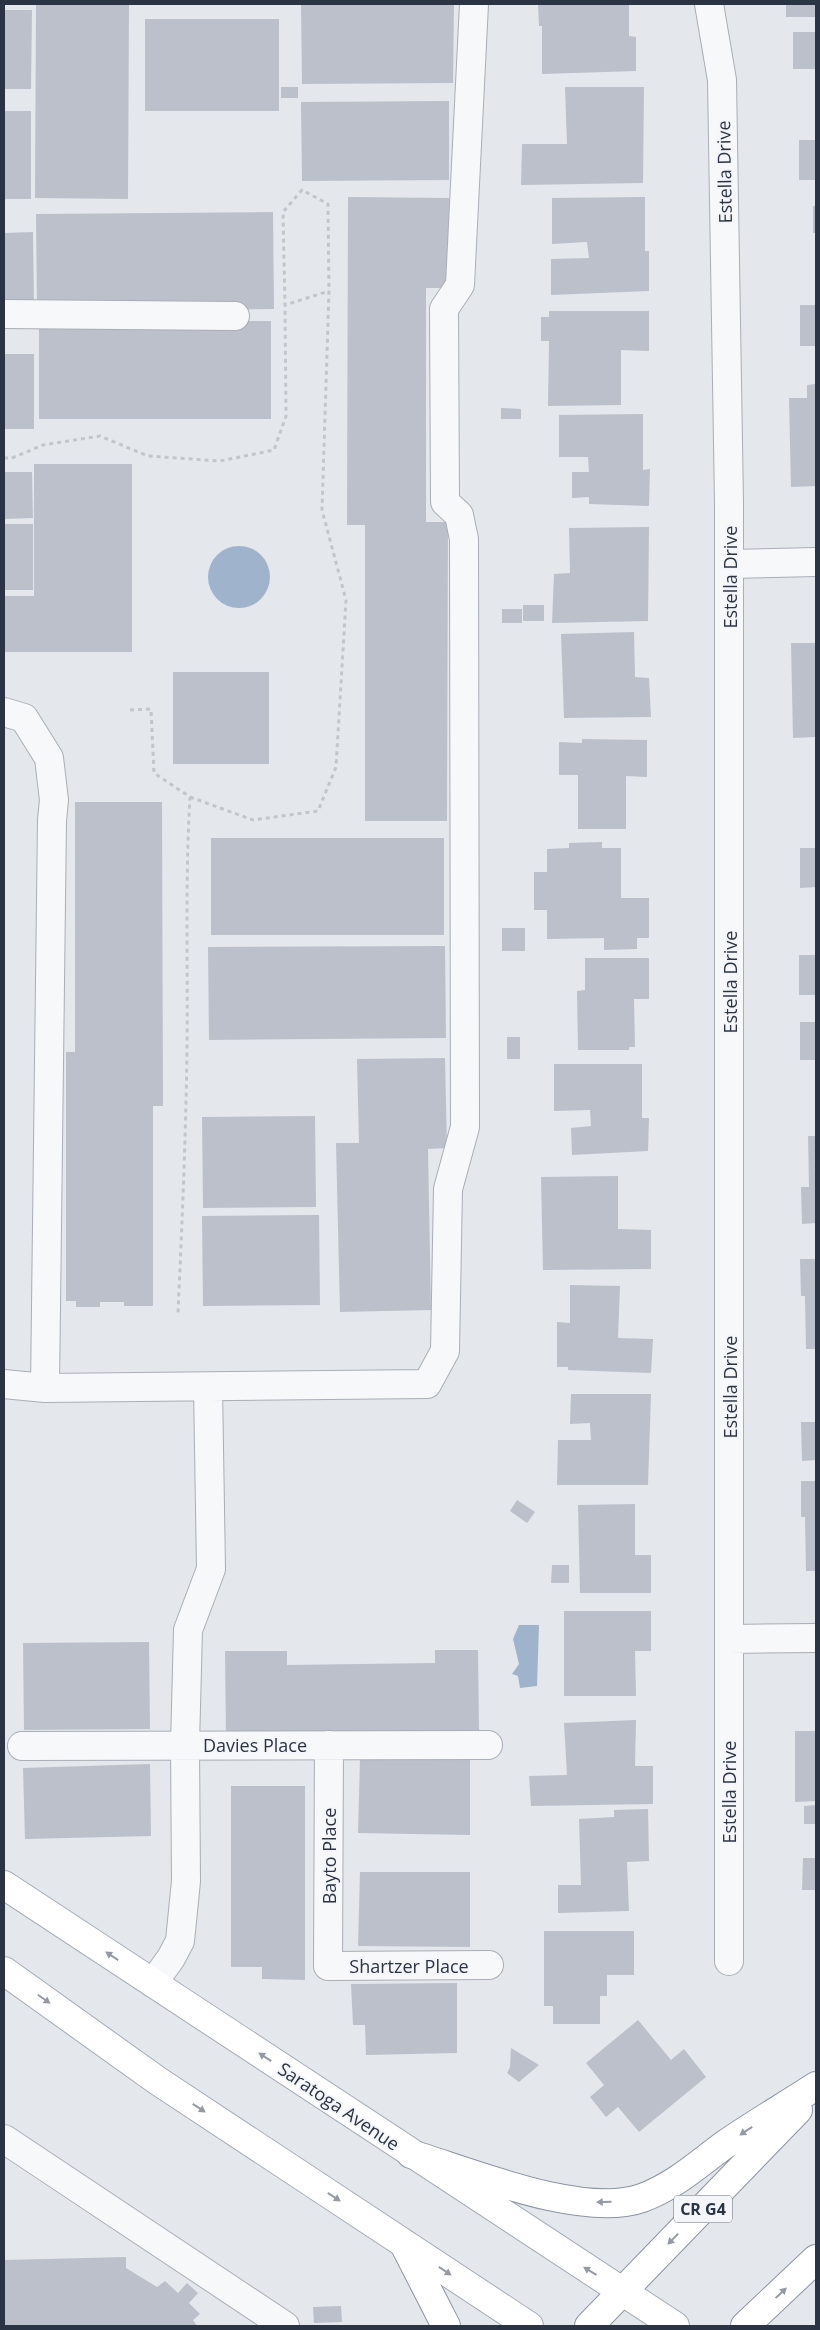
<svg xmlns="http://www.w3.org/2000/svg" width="820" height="2330" viewBox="0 0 820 2330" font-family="'Open Sans',sans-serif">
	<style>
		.water { fill: #9fb4cc }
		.building { fill: #bbc0ca }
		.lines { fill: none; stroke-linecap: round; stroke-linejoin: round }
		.minor-casing { stroke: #a9aeb7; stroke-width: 30 }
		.major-casing { stroke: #a3abb8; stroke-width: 30 }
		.highway-casing { stroke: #8b94a3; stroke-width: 30 }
		.path { stroke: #c2c5cb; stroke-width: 3; stroke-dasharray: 4 4; stroke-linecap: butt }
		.minor { stroke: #f7f8fa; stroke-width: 28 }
		.major { stroke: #fff; stroke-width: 28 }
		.highway { stroke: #fff; stroke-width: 28 }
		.oneway { fill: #959aa2 }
		.labels { text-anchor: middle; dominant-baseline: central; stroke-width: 4; stroke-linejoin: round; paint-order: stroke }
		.shield { fill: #f4f6f9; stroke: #676e7b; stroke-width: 1 }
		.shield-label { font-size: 16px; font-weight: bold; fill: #2b3445 }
		.street-label { font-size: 18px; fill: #2b3445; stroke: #f4f6f9 }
	</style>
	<rect width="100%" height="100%" fill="#e4e7ec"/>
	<path class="water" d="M208 577a31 31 0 1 1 62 0a31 31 0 1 1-62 0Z
		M519,1625H539L537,1686L520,1688L518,1676L512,1674L519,1664L513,1639Z"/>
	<path class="building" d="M36,4H129L128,199L35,198Z
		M301,4H454L453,83L302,84Z
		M538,4H629V36L636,37V71L542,74V26H539Z
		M786,4H816V17H786Z
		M4,10H32L31,89H4Z
		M145,19H279V111H145Z
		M793,32H816V69H793Z
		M281,87H298V98H281Z
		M565,87H644L643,183L521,185L522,144H567Z
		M449,101V180L302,181L301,102Z
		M4,111H31V199H4Z
		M799,140H816V180H799Z
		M348,197L449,198L448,288H426V522H448L447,821H365V525H347Z
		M645,197V251H649V291L551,295V259L589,258L587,242L552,244V198Z
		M813,206H816V233H813Z
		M273,212L274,309L37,311L36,214Z
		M33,232L34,306H4V233Z
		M800,305H816V346H800Z
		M549,311H649V351L621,350V405L548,406L549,341H541V317H549Z
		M39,321H271V419H39Z
		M4,354H34V429H4Z
		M816,384V486L791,487L789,398H807V385Z
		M501,408L521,409V419H501Z
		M643,414V470L650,469L649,506L589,504V497L572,498V472H589L588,457H559V415Z
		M34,464H132V652H4V596H34Z
		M4,472H32L33,518L4,519Z
		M4,524H33V590H4Z
		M649,527L648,621L552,623L554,574L570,573L569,528Z
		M523,605H544V621H523Z
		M502,609H522V623H502Z
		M634,632L635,677L649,678L651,717L564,718L561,634Z
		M791,643H816V737L793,738Z
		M173,672H269V764H173Z
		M582,739L647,740V777L626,776V829H578V775H559V742L582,743Z
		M75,802H162L163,1106H153V1306H124V1302H100V1307H76V1301H66V1052H75Z
		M211,838H444V935H211Z
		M602,842V848H621V898H649V938H637V949L604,950V938L547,939V910H534V872H547V849L569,848V843Z
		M800,848H816V887L800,888Z
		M502,928H525V951H502Z
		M445,946L446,1038L209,1040L208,947Z
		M799,955H816V995H799Z
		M585,958H649V999H634L635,1047H629V1050H578L577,991L585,990Z
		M800,1022H816V1060H800Z
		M507,1037H520V1059H507Z
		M445,1058L447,1148L428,1149L431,1310L340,1312L336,1143H359L357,1059Z
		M554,1064H642V1118H649L648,1151L572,1155L571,1128L591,1126L590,1110L554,1111Z
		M315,1116L316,1207L203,1208L202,1117Z
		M808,1136H816V1223L802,1224L801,1187H809Z
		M618,1176V1229L651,1230V1269L543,1270L541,1177Z
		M319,1215L320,1305L203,1306L202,1216Z
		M800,1259H816V1349H806L805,1296H801Z
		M570,1285L620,1286L618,1338L653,1339L651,1373L568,1370V1367H557V1322L570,1323Z
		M571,1394H651L648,1485H557L558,1440H591L590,1423L570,1424Z
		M801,1422H816V1460L802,1461Z
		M801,1481H816V1571H806L805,1517H801Z
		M517,1500L535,1512L527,1523L510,1511Z
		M635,1504V1555H651V1593H580L578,1505Z
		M552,1565H569V1583H551Z
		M564,1611H651V1651H635L636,1696H564Z
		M149,1642L150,1729L24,1730L23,1643Z
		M435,1650H478L479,1732L226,1735L225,1651H287V1665L435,1663Z
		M636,1720L635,1766H653V1804L531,1806L529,1776L567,1775L564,1723Z
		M795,1731H816V1801L795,1802Z
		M360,1760H470V1835L358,1833Z
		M150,1764L151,1836L25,1839L23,1768Z
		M231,1786H305V1980L262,1979V1967H231Z
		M816,1805V1824H804V1806Z
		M648,1809L649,1861L627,1862L629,1911L558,1913V1885H581L579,1819L614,1817V1810Z
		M803,1858H816V1890H802Z
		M360,1872H470V1947L358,1946Z
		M544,1931H634V1975H607V1996H600V2024H553V2006H544Z
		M457,1983V2053L366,2055L365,2025H353L351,1984Z
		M638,2020L671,2060L684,2049L706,2077L639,2132L618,2107L606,2117L590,2097L604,2085L586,2063Z
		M511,2048L539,2065L519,2082L507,2073L510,2067Z
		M126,2257V2268L157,2287L165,2281L178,2293L187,2283L198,2293L189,2303L200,2314L193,2320L197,2326H4V2260Z
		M341,2306L342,2322L314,2323L313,2307Z"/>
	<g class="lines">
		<g class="minor-casing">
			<path id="minor" d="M709,4L722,80L729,503V1961
				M4,314L235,316
				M730,564L816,562
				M4,712L24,718L49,758L54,800L52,820L45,1388
				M4,1384L45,1388L427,1384L445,1351L448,1189L465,1127L464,539L459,515L445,502L444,309L460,285L474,4
				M729,1639L816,1638
				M329,1745L328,1966L489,1965
				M22,1746L488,1745
				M153,1983L171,1958L180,1941L186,1881L185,1745L188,1630L211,1569L208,1387
				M4,2139L285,2326"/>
		</g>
		<g class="major-casing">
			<path id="major" d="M4,1885L675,2326
				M4,1971L158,2081L529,2326"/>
		</g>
		<g class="highway-casing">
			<path id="highway" d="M411,2154C470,2172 583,2219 642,2198C675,2186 699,2163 727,2143C756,2123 787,2105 816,2086
				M404,2244L446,2326
				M589,2326L798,2110
				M745,2326L816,2259"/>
		</g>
		<path class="path" d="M4,458H12L43,445L100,436L148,456L220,461L274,450L286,416L285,305
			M130,710L151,709L154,773L190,797C185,881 188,964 187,1047C186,1136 182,1224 178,1313
			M190,797L253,820L318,811L336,767L346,600L322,510L329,291L328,204L302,190L283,212L285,305L329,291"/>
		<use href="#minor" class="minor"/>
		<use href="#major" class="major"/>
		<use href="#highway" class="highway"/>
	</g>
	<defs><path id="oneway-solid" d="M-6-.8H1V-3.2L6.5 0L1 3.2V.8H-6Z" transform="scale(1.25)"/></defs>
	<g class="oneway">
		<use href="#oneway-solid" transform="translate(112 1956) rotate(-147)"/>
		<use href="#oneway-solid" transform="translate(44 1999) rotate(35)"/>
		<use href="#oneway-solid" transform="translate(265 2057) rotate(-147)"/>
		<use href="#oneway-solid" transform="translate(199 2108) rotate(33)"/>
		<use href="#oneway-solid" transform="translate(746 2131) rotate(147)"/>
		<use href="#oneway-solid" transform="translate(334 2197) rotate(33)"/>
		<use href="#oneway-solid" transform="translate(604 2202) rotate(178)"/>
		<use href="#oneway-solid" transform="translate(673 2239) rotate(134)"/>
		<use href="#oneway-solid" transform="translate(445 2271) rotate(34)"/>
		<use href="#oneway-solid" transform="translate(590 2271) rotate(-149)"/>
		<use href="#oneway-solid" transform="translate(781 2293) rotate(-43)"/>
	</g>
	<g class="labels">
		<rect class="shield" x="674" y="2195.5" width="58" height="27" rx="4"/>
		<g class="shield-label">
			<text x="703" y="2209">CR G4</text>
		</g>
		<g class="street-label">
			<text transform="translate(724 172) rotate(-91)">Estella Drive</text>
			<text transform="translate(730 577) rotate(-90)">Estella Drive</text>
			<text transform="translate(730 982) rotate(-90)">Estella Drive</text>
			<text transform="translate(730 1387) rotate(-90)">Estella Drive</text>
			<text x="255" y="1745">Davies Place</text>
			<text transform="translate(729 1792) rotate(-90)">Estella Drive</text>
			<text transform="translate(329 1856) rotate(-90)">Bayto Place</text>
			<text x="409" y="1966">Shartzer Place</text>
			<text transform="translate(339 2106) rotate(34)">Saratoga Avenue</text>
		</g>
	</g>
	<rect width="820" height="2330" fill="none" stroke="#2b3445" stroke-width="10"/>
</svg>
